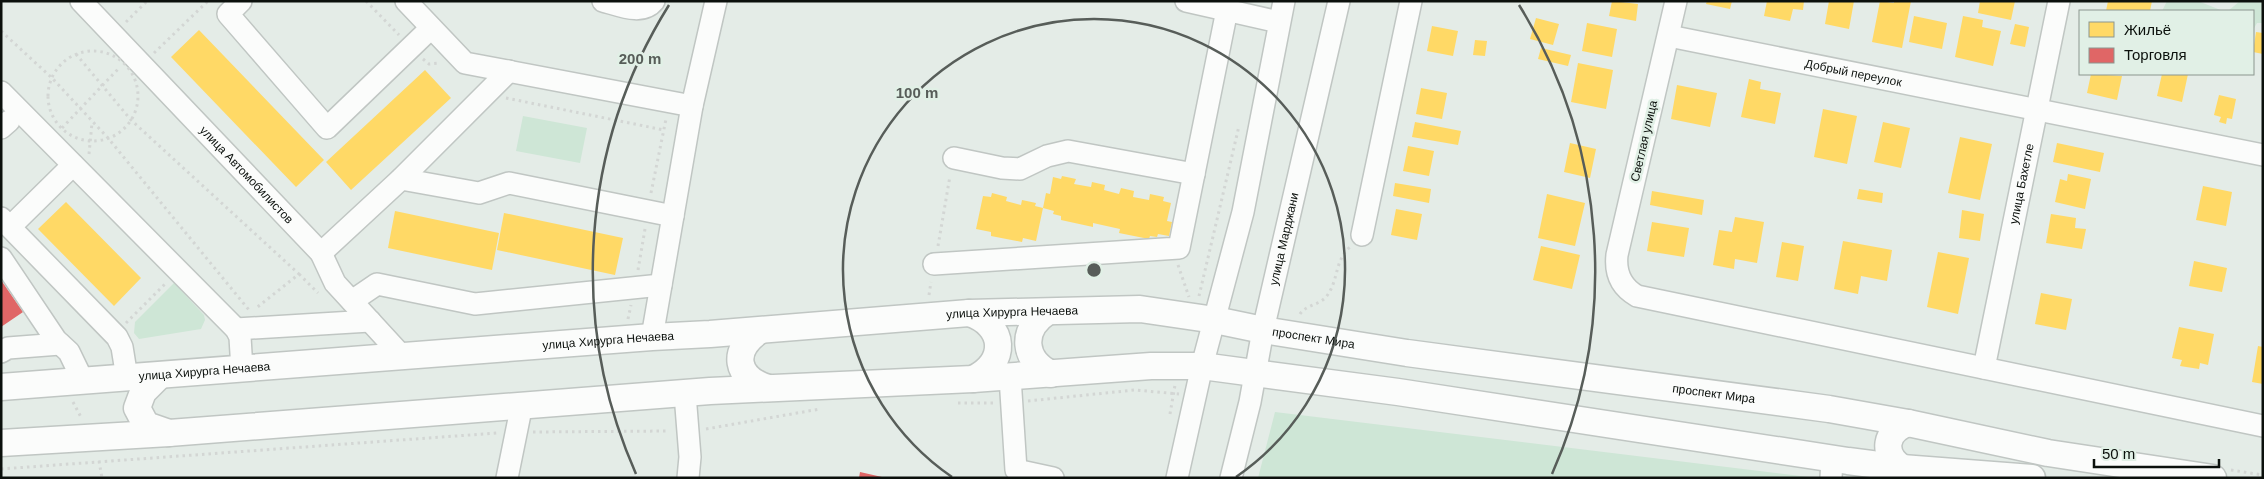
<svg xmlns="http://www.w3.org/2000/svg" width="2264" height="479" viewBox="0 0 2264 479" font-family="Helvetica,sans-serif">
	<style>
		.green { fill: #cee6d6 }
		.homes { fill: #ffd966 }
		.shops { fill: #e06666 }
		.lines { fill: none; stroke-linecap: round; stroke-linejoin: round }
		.minor-casing { stroke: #c0c6c3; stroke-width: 24 }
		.major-casing { stroke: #c0c6c3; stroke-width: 29 }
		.path { stroke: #d3d6d4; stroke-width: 3; stroke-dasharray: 2.5 4; stroke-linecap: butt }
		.minor { stroke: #fbfcfb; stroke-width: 21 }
		.major { stroke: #fbfcfb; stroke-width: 26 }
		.ring { fill: none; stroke: #575d59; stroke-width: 2.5 }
		.labels { text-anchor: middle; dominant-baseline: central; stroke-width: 5; stroke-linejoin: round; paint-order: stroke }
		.street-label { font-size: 12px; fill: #0b100c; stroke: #e1f0e6 }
		.centre { fill: #575d59; stroke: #e1f0e6; stroke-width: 2.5 }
		.ring-label { font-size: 15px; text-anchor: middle; font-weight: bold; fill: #575d59; stroke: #e1f0e6; stroke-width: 5; stroke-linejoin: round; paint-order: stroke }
	</style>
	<rect width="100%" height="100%" fill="#e4ece7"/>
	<path class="green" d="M2167,1H2198L2223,11H2162Z
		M2240,1H2263V23H2257L2253,30V11H2228Z
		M523,116L587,128L580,163L516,151Z
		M174,283L204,315L205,320L201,329L139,339L134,333L135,322Z
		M1275,412L1817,478H1258Z"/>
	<path class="homes" d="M1612,1L1638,4L1636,21L1609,16Z
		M1707,1H1732L1730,9L1706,4Z
		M1767,1H1804L1803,10L1793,9L1790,21L1764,16Z
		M1829,1H1854L1849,29L1825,24Z
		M1880,1L1894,3V1H1911L1902,48L1872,42Z
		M1980,1H2015L2011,20L1978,13Z
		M2108,1H2152L2150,11H2106Z
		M1914,16L1947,23L1942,49L1909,42Z
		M1963,16L1983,20L1982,27L2001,31L1993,66L1955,57Z
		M1536,18L1559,24L1553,45L1530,39Z
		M1587,23L1617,29L1612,57L1582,51Z
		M2015,24L2029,27L2025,47L2010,44Z
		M1432,26L1458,31L1453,56L1427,51Z
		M199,30L324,160L296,187L171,57Z
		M2256,32L2263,33V54L2253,52Z
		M1475,40L1487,41L1485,56L1473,55Z
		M1541,48L1571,55L1568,66L1538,59Z
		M1578,63L1613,70L1606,109L1571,102Z
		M425,70L451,98L351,190L326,162Z
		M2091,74L2122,76L2117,100L2087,93Z
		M2162,74H2188L2182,102L2157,96Z
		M1749,79L1761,82L1760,89L1781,93L1775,124L1741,117Z
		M1677,85L1717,93L1710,127L1671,119Z
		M1421,88L1447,93L1442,119L1416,114Z
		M2219,95L2236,99L2232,119L2227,118L2226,124L2219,122L2221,117L2214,115Z
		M1823,109L1857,116L1847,164L1814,157Z
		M1415,122L1461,131L1458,145L1412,137Z
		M1883,122L1910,128L1901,168L1874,162Z
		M1960,137L1992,144L1980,200L1948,193Z
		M1570,143L1596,149L1590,178L1564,172Z
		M2057,143L2104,153L2100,172L2053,162Z
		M1408,146L1434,151L1429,176L1403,171Z
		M2068,174L2091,179L2085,209L2055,202L2060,179L2067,181Z
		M1062,176L1076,179L1074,184L1091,187L1092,182L1105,185L1104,190L1119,194L1121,188L1134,191L1133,197L1149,200L1150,194L1164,197L1163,201L1171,203L1167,221L1172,222L1169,236L1158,234L1157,237L1150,236L1149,239L1119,233L1120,229L1093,223V227L1061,220V216L1053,214L1054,211L1043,208L1046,193L1050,194L1053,177L1061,179Z
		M1395,183L1431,189L1429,203L1393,196Z
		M2203,186L2232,192L2226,226L2196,220Z
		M1859,189L1883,193L1882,203L1857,199Z
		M1652,191L1704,200L1702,215L1650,205Z
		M992,193L1007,197L1006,201L1021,205L1022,200L1036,203L1035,206L1043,208L1036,241L1023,238L1022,242L991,236V232L976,229L983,196L991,197Z
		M1547,194L1585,203L1575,246L1538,238Z
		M66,202L141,278L114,306L38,229Z
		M1396,209L1422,214L1417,240L1391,235Z
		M1962,210L1984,214L1980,241L1959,238Z
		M395,211L499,233L492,270L388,248Z
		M504,213L623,238L615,275L497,250Z
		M2051,214L2076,218L2075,228L2086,229L2082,249L2046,243Z
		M1735,217L1764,222L1757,263L1735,259L1734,269L1713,265L1719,230L1732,232Z
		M1652,222L1689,228L1684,257L1647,251Z
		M1843,241L1892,250L1887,281L1861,276L1858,294L1834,289Z
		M1782,242L1804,246L1798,281L1776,277Z
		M1541,246L1580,255L1572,289L1533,280Z
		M1938,252L1969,258L1958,314L1927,307Z
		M2194,261L2227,268L2222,292L2189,286Z
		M2041,293L2072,299L2066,330L2035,324Z
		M2179,327L2214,334L2208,365L2200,363L2199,369L2180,366L2182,360L2172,358Z
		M2258,346L2263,347V384L2252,382Z"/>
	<path class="shops" d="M1,280L23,312L1,327Z
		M860,472L882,477V478H859Z"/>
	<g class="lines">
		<g class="minor-casing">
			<g id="minor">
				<path id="s1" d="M81,1L321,253L335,283L403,357"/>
				<path d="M241,1L228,14L327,128L431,28"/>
				<path d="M406,1L465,63L692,106"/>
				<path d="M603,1C619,5 642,16 654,1"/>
				<path d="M1186,1L1279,22"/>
				<path d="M1676,1L1617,255C1615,273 1621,287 1637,296L2263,426"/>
				<path id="s2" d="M1669,36L2263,155"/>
				<path d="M1,92L236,329L240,337L242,370"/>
				<path d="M1,128L9,121"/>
				<path d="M954,158L1002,168L1020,169L1047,156L1068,151L1194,174"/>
				<path d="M401,179L479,193L509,183L673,216"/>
				<path d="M1,218L117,337L122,347L127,378"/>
				<path d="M10,227L73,165"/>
				<path d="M1362,235L1411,1"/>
				<path d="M321,253L401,179L509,71"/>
				<path d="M1,258L56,340L69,352L83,381"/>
				<path d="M934,264L1179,248L1227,10"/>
				<path d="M352,301L377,284L475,304L661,285"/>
				<path d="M236,329L370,321"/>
				<path d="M652,337L692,106L716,1"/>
				<path d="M1,352L8,348L60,344"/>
				<path id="s3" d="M1984,368L2059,1"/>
				<path d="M1010,377L1016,470L1053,478"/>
				<path d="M685,394L690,457L688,478"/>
				<path d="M507,478L522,404"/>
				<path d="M1177,478L1202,366L1243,212L1284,1"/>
				<path id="s4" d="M1231,478L1250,402L1263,330L1339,1"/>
				<path d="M1831,478L1832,458"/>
			</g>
		</g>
		<g class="major-casing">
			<g id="major">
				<path d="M1047,312C1020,330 1023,360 1051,374"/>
				<path d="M969,313C1006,325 1008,363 973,379"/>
				<path d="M759,331C731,350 735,378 768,388"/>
				<path d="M159,376L143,392L137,408L146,425L169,433"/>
				<path id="s5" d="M1,387L652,337L710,334L969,313L1140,309L1215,320L1263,330L1407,353L1829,409L1908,423L2048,453L2213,478"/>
				<path d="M1,443L169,433L710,391L973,379L1151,366H1202L1398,392L1848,461L1902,468L2032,478"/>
				<path d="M1902,468C1881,454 1885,431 1908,423"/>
			</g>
		</g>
		<path class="path" d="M366,1L399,35
			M126,22L147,1
			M1,31L52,78L108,138L249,310
			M48 96a45 45 0 1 1 90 0a45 45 0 1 1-90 0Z
			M154,53L208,1
			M76,54L131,120L299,274L255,309
			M423,59L429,64L440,63
			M506,98L664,130
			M62,128L120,67
			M89,154L92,123
			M651,193L666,119
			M938,246L950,176
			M1178,265L1189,297
			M638,270L645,229
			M299,274L318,293
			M929,295L931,282
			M1199,296L1239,126
			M1300,314C1306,305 1319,305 1326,297C1339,281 1334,261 1350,247
			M628,319L631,305
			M126,323L166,283
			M1028,401L1135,390L1179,394
			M73,402L82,419
			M958,403H995
			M1170,414L1175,385
			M706,429L820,409
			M533,432L669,431
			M99,461L102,478
			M1,469L497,433
			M2231,470L2263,475"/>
		<use href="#minor" class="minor"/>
		<use href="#major" class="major"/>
	</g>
	<g class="ring">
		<path d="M952 477A251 251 0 1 1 1236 477"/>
		<path d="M636 474A501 501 0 0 1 669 5M1519 5A501 501 0 0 1 1552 474"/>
	</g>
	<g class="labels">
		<g class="street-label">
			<text stroke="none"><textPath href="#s2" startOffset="188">Добрый переулок</textPath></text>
			<text transform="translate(1644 141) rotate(-77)">Светлая улица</text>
			<text stroke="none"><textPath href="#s1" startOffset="240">улица Автомобилистов</textPath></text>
			<text stroke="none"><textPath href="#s3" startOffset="188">улица Бахетле</textPath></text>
			<text stroke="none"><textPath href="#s4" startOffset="245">улица Марджани</textPath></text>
			<text stroke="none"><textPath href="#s5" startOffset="1014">улица Хирурга Нечаева</textPath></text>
			<text stroke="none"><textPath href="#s5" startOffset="1318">проспект Мира</textPath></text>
			<text stroke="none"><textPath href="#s5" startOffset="609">улица Хирурга Нечаева</textPath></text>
			<text stroke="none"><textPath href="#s5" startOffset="204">улица Хирурга Нечаева</textPath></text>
			<text stroke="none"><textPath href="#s5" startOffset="1722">проспект Мира</textPath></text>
		</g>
	</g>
	<circle cx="1094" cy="270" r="8" class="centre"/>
	<g class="ring-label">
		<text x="640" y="64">200 m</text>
		<text x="917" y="98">100 m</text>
	</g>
	<rect width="2264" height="479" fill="none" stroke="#0b100c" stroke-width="5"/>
	<rect x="2079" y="10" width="175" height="65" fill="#e1f0e6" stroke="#8b968f"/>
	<rect x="2089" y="22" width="25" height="15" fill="#ffd966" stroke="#8b968f"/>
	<text x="2124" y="35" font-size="15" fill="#0b100c">Жильё</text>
	<rect x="2089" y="48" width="25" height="15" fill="#e06666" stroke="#8b968f"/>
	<text x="2124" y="60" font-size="15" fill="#0b100c">Торговля</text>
	<path d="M2094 459v8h125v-8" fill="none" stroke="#0b100c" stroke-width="2.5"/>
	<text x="2102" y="459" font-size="15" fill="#0b100c" stroke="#e1f0e6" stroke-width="4" paint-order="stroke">50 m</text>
</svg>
